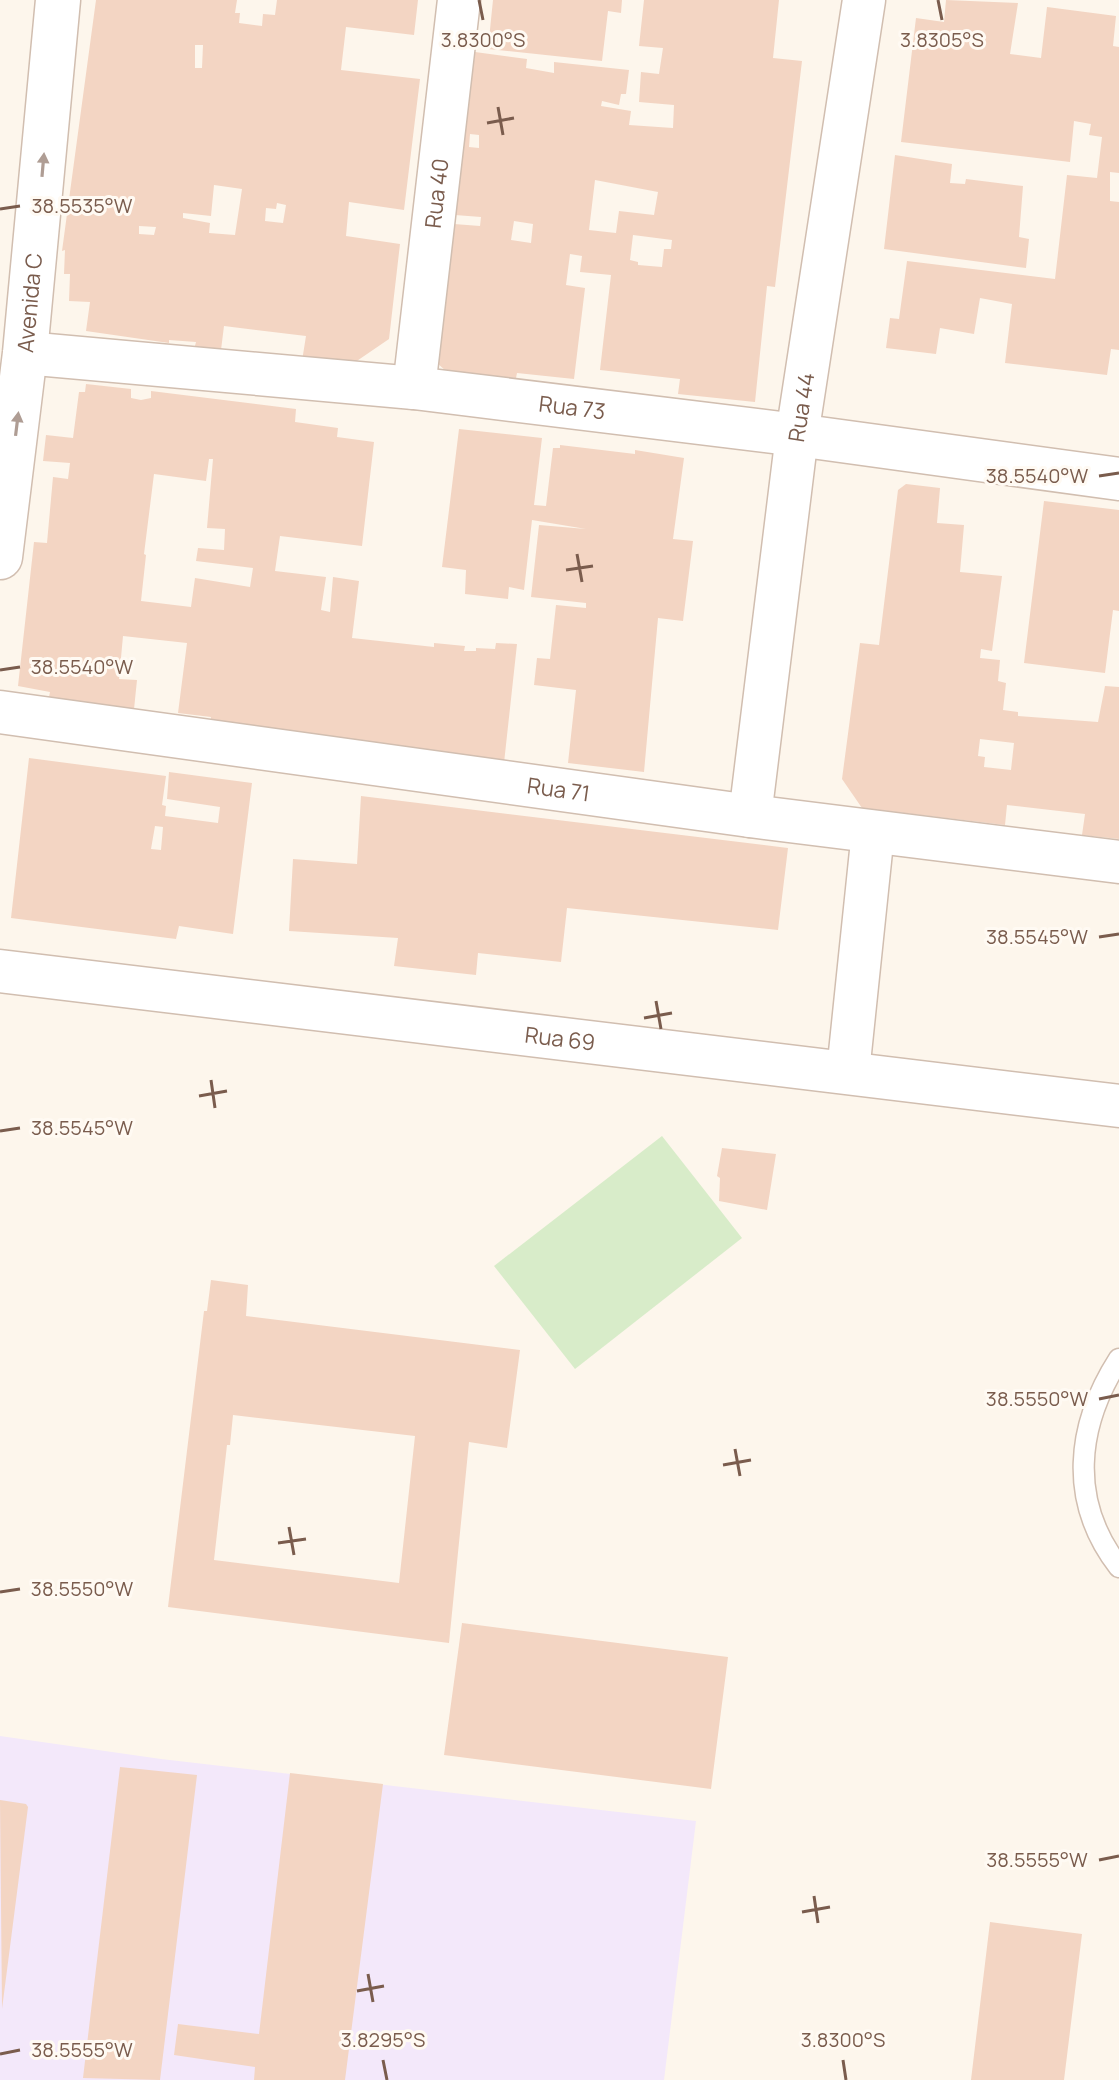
<svg xmlns="http://www.w3.org/2000/svg" width="1119" height="2080" viewBox="0 0 1119 2080" font-family="Manrope,sans-serif">
	<style>
		.education { fill: #f3e8fa }
		.green { fill: #d8ecc9 }
		.building { fill: #f3d5c3; fill-rule: evenodd }
		.lines { fill: none; stroke-linecap: round; stroke-linejoin: round }
		.service-casing { stroke: #d1beb0; stroke-width: 23 }
		.minor-casing { stroke: #d1beb0; stroke-width: 45 }
		.tertiary-casing { stroke: #d1beb0; stroke-width: 47 }
		.service { stroke: #fff; stroke-width: 20 }
		.minor { stroke: #fff; stroke-width: 42 }
		.tertiary { stroke: #fff; stroke-width: 44 }
		.oneway { fill: #af9d94 }
		.ticks { fill: none; stroke: #7a5c4d; stroke-width: 3 }
		.labels { text-anchor: middle; dominant-baseline: central; stroke-width: 6; stroke-linejoin: round; paint-order: stroke }
		.street-label { font-size: 22px; fill: #7a5c4d; stroke: #fffaf3 }
		.ticks-label { font-size: 20px; text-anchor: middle; fill: #7a5c4d; stroke: #fffaf3; stroke-width: 6; stroke-linejoin: round; paint-order: stroke }
	</style>
	<rect width="100%" height="100%" fill="#fdf6ec"/>
	<path class="education" d="M0,1736L161,1759L696,1821L664,2080H0Z"/>
	<path class="green" d="M662,1136L742,1238L575,1369L494,1266Z"/>
	<path class="building" d="M96,0H237L235,13H240L239,23L262,26L263,14L275,15L277,0H418L414,35L346,27L341,70L420,79L404,210L349,202L346,236L400,244L389,339L348,367L302,361L306,336L224,326L221,350L195,346L196,342L169,340V343L86,331L90,302L69,301L70,274H64L65,250L62,251ZM195,45H203L202,68H195ZM214,185L242,189L235,235L209,233L210,223L183,218V213L211,216ZM277,203L286,205L283,223L265,221L266,208L276,209ZM139,226L156,227L154,235L139,234Z
		M493,0H622L621,13L608,11L602,61L488,49Z
		M644,0H779L773,58L802,61L775,287L767,286L755,402L678,394L680,379L600,370L611,275L580,272L582,256L570,254L566,285L585,288L574,379L517,373L516,378L447,372L436,362L454,224L480,226L481,217L455,215L475,52L527,59L526,68L554,73V62L629,70L626,94H621L619,105L602,101L601,106L631,111L629,125L673,128L674,105L639,102L641,72L659,74L663,48L639,46ZM470,134L479,135V148L469,147ZM595,180L658,192L654,215L619,211L616,233L589,230ZM514,221L533,224L531,243L511,240ZM633,235L672,240L671,249H664L662,267L638,265V262L630,260Z
		M946,0L1018,3L1010,54L1041,58L1047,7L1116,16L1113,46L1119,47V173L1110,172V201L1119,202V350L1111,349L1107,375L1005,363L1012,304L980,298L974,334L940,328L936,354L886,348L890,318L899,319L907,261L1055,279L1067,175L1097,178L1102,137L1089,135L1091,124L1074,121L1070,162L901,142L916,18L944,22Z
		M895,155L952,164L950,183L965,184L966,179L1023,186L1019,237L1029,239L1026,268L884,249Z
		M86,384L131,389V398L141,400L151,398V391L296,409L295,422L338,428L337,437L374,442L362,546L280,536L275,571L326,577L321,610L330,612L333,577L359,581L352,638L434,647V643L465,646L464,651H476V648L495,649L496,643L517,644L504,763L210,727L211,717L178,713L187,643L123,636L119,679L137,680L133,719L98,705L49,697L50,692L18,686L34,542L47,543L53,477L68,479L70,463L43,461L46,435L73,438L79,392H85ZM209,459H213L207,528L225,529L224,550L198,548L196,561L253,568L250,587L195,578L191,607L141,601L146,555L144,554L154,474L206,481Z
		M459,429L542,438L534,505L546,506L553,448H560V445L635,454V450L684,458L673,539L693,541L683,621L658,618L644,772L568,763L576,690L534,685L537,658L550,659L556,605L586,608V603L531,597L539,525L586,529L532,520L524,590L509,587L508,599L465,594L466,570L442,567Z
		M906,484L940,488L937,523L964,525L960,572L1002,576L992,651L981,649L980,658L1000,660L998,681L1006,683L1003,710L1018,712V716L1098,722L1105,686L1119,687V839L1082,835L1085,814L1007,805L1005,825L862,808L842,779L860,643L879,645L898,490ZM980,739L1014,743L1011,770L984,767L985,757L978,756Z
		M1044,501L1119,510V611L1113,610L1105,673L1024,663Z
		M29,758L166,776L162,805L166,806L165,816L218,823L220,807L167,799L169,772L252,783L233,934L179,926L176,939L11,918ZM155,826L163,827L161,850L151,849Z
		M361,796L788,848L778,930L567,908L561,962L478,953L476,975L394,966L398,938L289,931L293,859L357,864Z
		M722,1148L776,1154L767,1210L719,1201L720,1178L717,1176Z
		M211,1280L248,1285L246,1316L520,1350L507,1448L469,1442L449,1643L168,1607L204,1311H207ZM233,1415L415,1436L399,1583L214,1560L227,1445H230Z
		M462,1623L728,1657L711,1789L444,1755Z
		M120,1767L197,1775L160,2080L83,2078Z
		M290,1773L383,1784L345,2080H254L255,2067L174,2055L178,2024L259,2034Z
		M0,1800L26,1804L28,1807L2,2009Z
		M990,1922L1082,1934L1064,2080H971Z"/>
	<g class="lines">
		<g class="service-casing">
			<path id="service" d="M1119,1359C1076,1426 1068,1501 1119,1567"/>
		</g>
		<g class="minor-casing">
			<g id="minor">
				<path id="s1" d="M25,353L414,388L797,435L1119,479"/>
				<path id="s2" d="M414,388L459,0"/>
				<path id="s3" d="M0,712L750,816L1119,862"/>
				<path id="s4" d="M750,816L797,435L864,0"/>
				<path id="s5" d="M0,971L1119,1106"/>
				<path d="M848,1072L873,832"/>
			</g>
		</g>
		<g class="tertiary-casing">
			<g id="tertiary">
				<path id="s6" d="M0,557L25,353L58,0"/>
			</g>
		</g>
		<use href="#service" class="service"/>
		<use href="#minor" class="minor"/>
		<use href="#tertiary" class="tertiary"/>
	</g>
	<defs><path id="oneway-solid" d="M-6-.8H1V-3.2L6.5 0L1 3.2V.8H-6Z" transform="scale(2)"/></defs>
	<g class="oneway">
		<use href="#oneway-solid" transform="translate(43 165) rotate(-85)"/>
		<use href="#oneway-solid" transform="translate(17 424) rotate(-83)"/>
	</g>
	<path class="ticks" d="M479,0L483,20M938,0L942,20M498,107L503,135M487,123L514,118M0,209L20,206M1099,476L1119,473M577,554L582,582M566,570L593,566M0,670L20,667M1099,937L1119,934M656,1001L661,1029M644,1018L672,1013M211,1080L215,1108M199,1096L227,1091M0,1131L20,1128M1099,1399L1119,1395M735,1449L740,1476M723,1465L751,1460M289,1527L294,1555M278,1543L306,1539M0,1592L20,1589M1099,1860L1119,1856M814,1896L818,1923M802,1912L830,1907M368,1974L373,2002M357,1991L384,1986M0,2054L20,2050M383,2060L387,2080M843,2060L846,2080"/>
	<g class="labels">
		<g class="street-label">
			<text stroke="none"><textPath href="#s2" startOffset="196">Rua 40</textPath></text>
			<text stroke="none"><textPath href="#s6" startOffset="256">Avenida C</textPath></text>
			<text stroke="none"><textPath href="#s1" startOffset="550">Rua 73</textPath></text>
			<text stroke="none"><textPath href="#s4" startOffset="412">Rua 44</textPath></text>
			<text stroke="none"><textPath href="#s3" startOffset="564">Rua 71</textPath></text>
			<text stroke="none"><textPath href="#s5" startOffset="564">Rua 69</textPath></text>
		</g>
	</g>
	<g class="ticks-label">
		<text x="483" y="47">3.8300°S</text>
		<text x="942" y="47">3.8305°S</text>
		<text x="82" y="213">38.5535°W</text>
		<text x="1037" y="483">38.5540°W</text>
		<text x="82" y="674">38.5540°W</text>
		<text x="1037" y="944">38.5545°W</text>
		<text x="82" y="1135">38.5545°W</text>
		<text x="1037" y="1406">38.5550°W</text>
		<text x="82" y="1596">38.5550°W</text>
		<text x="1037" y="1867">38.5555°W</text>
		<text x="383" y="2047">3.8295°S</text>
		<text x="843" y="2047">3.8300°S</text>
		<text x="82" y="2057">38.5555°W</text>
	</g>
</svg>
